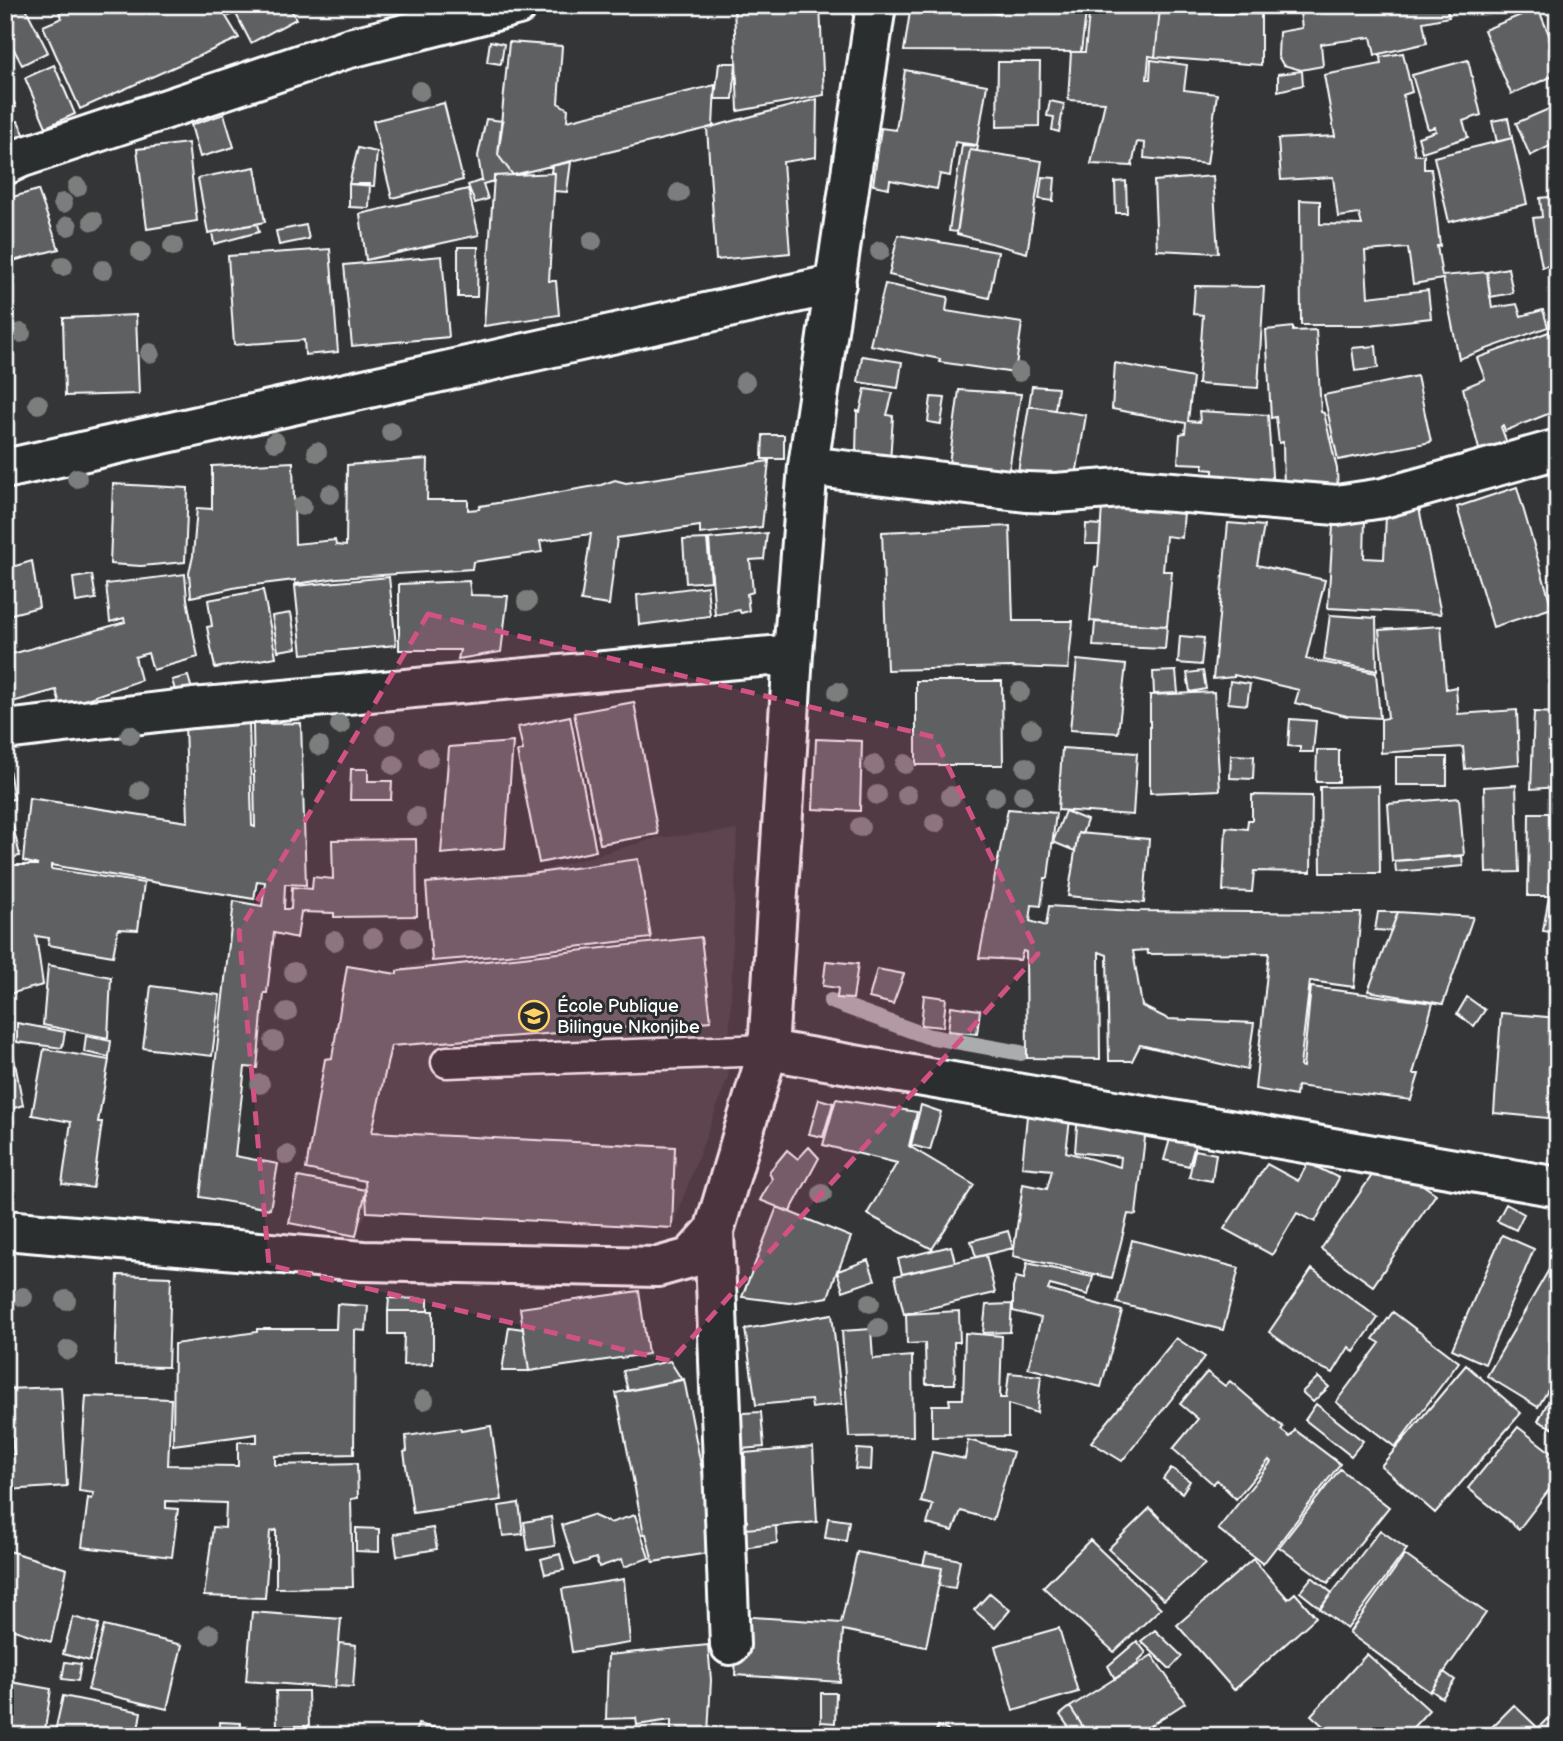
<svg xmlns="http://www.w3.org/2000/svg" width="1563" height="1741" viewBox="0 0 1563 1741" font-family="'Balsamiq Sans',sans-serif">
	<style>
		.built { fill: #404243 }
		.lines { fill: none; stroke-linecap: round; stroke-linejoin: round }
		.stream { stroke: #abacad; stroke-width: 16 }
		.building { fill: #5f6162; stroke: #fff; stroke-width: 2 }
		.lane-casing { stroke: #fff; stroke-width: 35 }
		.street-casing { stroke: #fff; stroke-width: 44 }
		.lane { stroke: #2a2d2e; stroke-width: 30 }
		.street { stroke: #2a2d2e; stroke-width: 38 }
		.tree { fill: #7c7e7e }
		.marked { fill: #d15284; fill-opacity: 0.2; stroke: #d15284; stroke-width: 5; stroke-dasharray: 14 9; stroke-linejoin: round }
		.labels { text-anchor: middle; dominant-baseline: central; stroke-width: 6; stroke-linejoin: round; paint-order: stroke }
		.poi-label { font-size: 18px; fill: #fff; stroke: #2a2d2e; text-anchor: start }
	</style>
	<rect width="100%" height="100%" fill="#333536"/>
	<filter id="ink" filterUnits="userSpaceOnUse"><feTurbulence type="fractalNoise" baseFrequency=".0143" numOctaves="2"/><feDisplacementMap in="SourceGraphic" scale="14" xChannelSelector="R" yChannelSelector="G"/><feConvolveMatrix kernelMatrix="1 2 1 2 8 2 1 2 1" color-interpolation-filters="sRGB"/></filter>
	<g filter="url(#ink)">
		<path class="built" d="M737,830L728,1077L672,1228L367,1212L356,1236L289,1223L298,1177L306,1169L325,1059L332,1058L347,966L397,974L396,969L432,961L426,883L530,874L657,838Z"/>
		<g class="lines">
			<path class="stream" d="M831,1001L927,1036L1021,1053"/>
		</g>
		<path class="building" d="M13,5H24L48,52L22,65L5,32V9Z
			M56,5H219L239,38L80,109L43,26L62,18Z
			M223,5H289L296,19L251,43L235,12L229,16Z
			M689,5H725L690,12Z
			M734,5H820L824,95L738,111Z
			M911,5H982V10L999,14L1000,5H1087L1081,52L904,51Z
			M1090,5L1160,9L1155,57L1149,56L1147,79H1150L1151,60L1187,65L1184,90L1217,94L1207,164L1144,158L1145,143L1137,142L1132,166L1091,164L1105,102L1068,100L1071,52H1085Z
			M1172,5H1261V14L1172,13Z
			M1299,5H1446L1449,17L1423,22L1427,43L1375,55L1371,37L1321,44L1323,66L1301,70L1283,65L1278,56L1279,32L1302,28Z
			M1538,8L1558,56V74L1511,94L1484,30Z
			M1160,9L1172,10V13L1261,14V65L1155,57Z
			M490,41L504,44L501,64L487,62Z
			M509,42L562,46L558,103L568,109L567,121L715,85L713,127L513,175L498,155Z
			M1403,53L1412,92L1403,95L1415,155H1424V169H1431L1440,246H1437L1442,276L1487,272L1492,308L1517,304L1521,316L1543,310L1548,327L1459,359L1443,279L1413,284L1408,248L1365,251L1368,297L1428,290L1431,318L1369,325H1301L1300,200L1320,201V224L1362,225L1359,214L1338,217L1333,177L1281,180L1278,139L1335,136L1324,75L1381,64L1380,57Z
			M1468,60L1481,115L1463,121L1468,137L1422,152L1418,137L1436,131L1435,127L1428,129L1412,75Z
			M998,62H1040L1039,126L997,127Z
			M719,63H736L733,99H715Z
			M54,65L75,114L46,127L25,78Z
			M905,70L987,85L977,145L955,142L950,176L940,174L937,189L890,180L889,188L873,185L881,128L896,130Z
			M1302,71L1303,85L1278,91V74Z
			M5,82L16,107L5,112Z
			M817,99L816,157L783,162L790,253L716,260L707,128Z
			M1050,101L1064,104L1059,132L1052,130L1054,117L1047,116Z
			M444,103L463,180L392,198L373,121Z
			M1558,105V142L1530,156L1516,123Z
			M224,114L234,147L200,157L191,125Z
			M1508,118L1512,138L1497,142L1492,121Z
			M486,119L503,121L498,155L513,175L494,176V181L483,184L488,199L475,203L468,185L482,180L478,156Z
			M18,121L25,136L5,145V127Z
			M1512,138L1527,204L1449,222L1434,157Z
			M188,143L197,221L147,229L137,149Z
			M962,145L978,146L977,151L970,150L957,232L949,231Z
			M358,148L377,152L374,186L349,184Z
			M970,150L1042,161L1027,253L957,234Z
			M571,162L567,192L554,191L555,173L551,172L552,166Z
			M255,167L265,222L208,233L198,178Z
			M555,173L549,281H556L559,315L484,326L494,176Z
			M1213,176L1218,253L1157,250L1154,181Z
			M1042,177L1055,178L1053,201L1039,199Z
			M1126,181L1127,213H1116L1115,182Z
			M349,184H370L369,208L349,207Z
			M468,189L479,235L366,260L360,214Z
			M38,190L59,249L5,263V199Z
			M1558,196V264L1542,267L1533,218L1542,217L1540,198Z
			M257,224L259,232L214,244L212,232Z
			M306,225L309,239L279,245L276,231Z
			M898,235L998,252L989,298L889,275Z
			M458,247H478L477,297H458Z
			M330,249L338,352L305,355L304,340L234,345L228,256Z
			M442,256L449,337L352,346L344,265Z
			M1508,268L1513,293L1490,297L1487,272Z
			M885,284L948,297L946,311L1022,323L1015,373L939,362L940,359L870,345Z
			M1195,286L1264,287L1258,388L1198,384L1203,315L1193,314Z
			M136,315L139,394L65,396L63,318Z
			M1293,327V331L1316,330L1321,412L1324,413L1337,469L1338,493L1284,495L1283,442L1279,443L1276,417L1271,418L1266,330Z
			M1557,329L1558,410L1505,431L1503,425L1501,427L1507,443L1480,453L1463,388L1485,379L1477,358Z
			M1376,346L1378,368L1355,371L1352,348Z
			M862,356L902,362L898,388L858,382Z
			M1115,363L1193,378L1188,421L1200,422L1199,411L1268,415L1273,490L1212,487L1213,470L1203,469V464L1178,463L1180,434L1185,433L1186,423L1112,409Z
			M1417,376L1431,442L1338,460L1324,395Z
			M1032,386L1058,388L1055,410L1029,406Z
			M865,389L893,393L887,415L893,416L890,462L856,455L857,411L860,412Z
			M959,390L1021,394L1008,477L948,471Z
			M931,397L945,398L941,424L928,422Z
			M1029,406L1086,415L1075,482L1018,472Z
			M763,435H784V459H762Z
			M428,459L427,500H468V510L479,509L480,506L601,485L615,480L626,483L769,461L762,527L700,534V526L617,538L609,605L581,601L591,534L540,541L542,552L473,562L472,569L337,578L295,584V580L238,587L191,597L189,573L193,556L197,508L212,509V466L293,462L295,544L335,540L336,545L346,546L347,465Z
			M113,484L188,488L185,562L141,566L110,564Z
			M1517,487L1552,608L1493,627L1457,507Z
			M1103,491L1185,498L1182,538L1166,536L1163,571H1172L1167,626L1090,621L1095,567H1098Z
			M1419,508L1441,614L1328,608L1333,526L1365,519L1364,558L1384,559L1386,515Z
			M1228,523L1264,526L1257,565L1325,580L1306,659L1376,673L1380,718L1347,716L1295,703L1299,690L1234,675V677L1213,679Z
			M1086,524L1101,525L1100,544H1085Z
			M1010,526L1013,621H1073L1068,669L1013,667L887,670L882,532Z
			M767,533L764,559L750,560L753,592L747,594L749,611L741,613L739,610L715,615L709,539Z
			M707,539L711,581L686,583L683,540Z
			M32,561L39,607L8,615L5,606V569Z
			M185,574L187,599L198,657L153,670L148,653L135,657L141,680L61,708L56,690L5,704V656L125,622L124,618L110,622L106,584Z
			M92,575L96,599L76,602L73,578Z
			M389,577L396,645L302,654L295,586Z
			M469,581L471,595L508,596L501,652L458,659L460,650H399V584Z
			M707,586L710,616L639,625L637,595Z
			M263,590L276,657L215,668L207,627L212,626L208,600Z
			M291,613L297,648L278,651L272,616Z
			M1330,615L1376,618L1377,671L1324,660Z
			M1095,622L1167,626L1165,649L1093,646Z
			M1441,626L1446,689L1456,687L1458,714L1517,710L1519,764L1465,769L1463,747L1381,753V719L1388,718L1379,630Z
			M1180,636L1204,638L1201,665L1178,663Z
			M1077,660L1126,665L1118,733L1070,730Z
			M1176,671L1178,693L1154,694L1153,672Z
			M1203,671L1206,689L1190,692L1187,673Z
			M188,676L193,693L177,697L172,680Z
			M916,681H1002L1003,765H916Z
			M1230,681L1250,684L1247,705L1228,703Z
			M1214,692L1220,790L1150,793V695Z
			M634,702L658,834L600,844L574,713Z
			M1534,712L1558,713V787L1531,789Z
			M570,716L596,851L539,863L517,752L523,750L518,727Z
			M1290,719L1316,721L1313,752H1300V747L1288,746Z
			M185,723H249L252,826L255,827L253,724L301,723L306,885L285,884L284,909H291L292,887L312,889L313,877L333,879L332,840L416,839L417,916L334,917V913L301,912L297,938L274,933L267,993H264L257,1068L245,1067L235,1156L278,1164L270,1209L200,1197L234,901L262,906L265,882L257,881L254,899L51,865V869L144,883L138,930L118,929L113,956L48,945L49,938L36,936L43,985L5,995V865H38L23,861L29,798L188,822Z
			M816,739L862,741L860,811L813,809Z
			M513,742L505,848L441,854L449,747Z
			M5,745L14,799L5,800Z
			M1062,748L1137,753L1133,815L1058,810Z
			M1317,750H1339V782H1316Z
			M1231,755L1254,756L1253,779L1230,778Z
			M1396,757H1447V785H1396Z
			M351,769H368V781H392L391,800H350Z
			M1516,785L1519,872L1486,873L1484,787Z
			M1379,786L1380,873H1321L1320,787Z
			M1252,795L1312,796L1311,872L1254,871L1252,892L1223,891L1226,827L1247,829L1248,820H1252Z
			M1459,798L1464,855L1392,861L1388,804Z
			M1008,809L1056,813L1048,878H1045L1041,906L1032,905L1030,921L1046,926L1049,906L1134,911L1361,913L1354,987L1310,981L1300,1066L1303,1067L1311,987L1433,1003L1413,1074H1419L1411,1100L1297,1086L1296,1096L1255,1089L1269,953L1148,954L1147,950L1133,951L1142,1006L1168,1019L1254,1023L1247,1070L1140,1045L1132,1061H1109L1107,955L1099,952L1100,1059L1027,1058L1026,952L1023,951L1020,960L979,958Z
			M1065,811L1087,820L1082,834L1078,833L1075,851L1053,842Z
			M1529,813H1558V933L1543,931L1549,896H1528Z
			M13,826L20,856L5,859V828Z
			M1078,833L1149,839L1144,903L1068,896Z
			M1462,856L1463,866L1396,872L1395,861Z
			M638,859L651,938L507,955L432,961L426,883L530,874Z
			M1378,912H1398L1391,931L1375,930Z
			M1398,912L1473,917L1443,1004L1368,991Z
			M701,937L711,1021L391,1046L372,1132L675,1147L672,1228L367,1212L365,1181L306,1169L325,1059L332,1058L347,966L397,974V971Z
			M826,961L858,964L853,999L837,998L838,988L823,986Z
			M48,965L111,977L108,1038L43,1025Z
			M877,969L904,974L893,1004L869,998Z
			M151,986L220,995L212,1056L143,1048Z
			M924,995L946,998L943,1027L921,1025Z
			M1467,997L1485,1010L1474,1026L1457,1014Z
			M951,1006L980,1010L977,1034L948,1031Z
			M1501,1013L1558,1018V1119L1494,1113Z
			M17,1023L65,1032L62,1048L17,1042Z
			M86,1036L111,1041L109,1057L84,1052Z
			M10,1037L23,1105L5,1111V1038Z
			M44,1049L109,1060L98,1122H102L93,1188L62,1184L71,1122L32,1115Z
			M819,1099L833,1103L823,1137L809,1134Z
			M836,1099L917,1112L909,1146L974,1185L932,1249L867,1214L897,1163L823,1145Z
			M921,1105L941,1112L930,1150L911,1145Z
			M1078,1113L1147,1120L1136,1215L1128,1214L1112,1278L1013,1256L1023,1184L1047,1189L1052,1170L1022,1167L1027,1116L1070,1120L1066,1152L1120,1167L1121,1157L1075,1152Z
			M1172,1132L1197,1138L1189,1166L1164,1160Z
			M809,1147L819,1158L790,1212L760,1200L772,1179L769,1172L787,1150L798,1159Z
			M1195,1150L1216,1154L1212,1181L1189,1177Z
			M1384,1158L1436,1194L1373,1286L1321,1249Z
			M1308,1163L1339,1178L1315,1222L1297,1213L1272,1255L1224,1229L1267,1164L1298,1181Z
			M298,1177L366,1190L356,1236L289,1223Z
			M1506,1204L1524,1214L1516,1230L1497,1221Z
			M777,1207L851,1237L838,1271L868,1260L875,1280L843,1291L837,1271L828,1297L790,1303L742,1297Z
			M1008,1231L1013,1248L976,1257L971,1241Z
			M1502,1235L1534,1249L1485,1364L1452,1349Z
			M1132,1240L1239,1268L1223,1330L1117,1303Z
			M951,1246L955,1262L902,1274L898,1259Z
			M1558,1254V1373L1538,1407L1487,1376Z
			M986,1255L995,1293L904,1314L895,1276Z
			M1027,1263L1093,1277L1088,1295L1050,1285L1048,1290L1122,1311L1101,1387L1028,1368L1041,1318L1013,1311V1288L1016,1277L1024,1279Z
			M1312,1269L1378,1318L1354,1352L1349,1347L1333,1373L1313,1364L1269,1332Z
			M118,1275L171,1277L168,1367L115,1366Z
			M639,1291L648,1354L529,1371L520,1308Z
			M389,1298L428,1299V1311H388Z
			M337,1304L368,1306L366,1331L355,1330L354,1454L275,1456V1465L357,1463L358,1498L351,1499L353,1587L276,1588V1530L270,1532L265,1598L204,1596L213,1527L225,1528L226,1503L166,1501V1508L178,1509L172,1557L82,1547L88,1498L92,1499L94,1493L79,1491L86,1396L171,1399L168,1465L238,1466V1442H257V1434L173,1445L174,1344L257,1332V1329H336Z
			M1012,1304L1010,1332L983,1333L986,1305Z
			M388,1311H433V1364L403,1365L404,1334H388Z
			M959,1311L960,1342H954L955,1384H926L925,1343L907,1344L906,1314Z
			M1393,1312L1459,1362L1395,1447L1336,1402L1380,1343L1373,1339Z
			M832,1314L842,1404L812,1408L811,1400L756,1405L745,1329Z
			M509,1327L523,1329L529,1371H502Z
			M871,1329L873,1359L912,1356L913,1436L849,1437L842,1331Z
			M965,1333L1002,1336L1000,1398H1006L1009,1373L1041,1376L1037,1413L1008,1404V1436L932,1437V1405H950L949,1399H963Z
			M1176,1338L1205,1357L1122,1461L1091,1442Z
			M670,1361L682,1380L628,1391L623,1371Z
			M1466,1365L1521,1413L1435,1513L1381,1466Z
			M1207,1372L1225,1386L1230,1381L1283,1427L1281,1430L1290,1437L1295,1430L1340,1464L1263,1564L1218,1529L1271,1462L1269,1460L1236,1499L1217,1480L1213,1484L1173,1449L1198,1419L1180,1404Z
			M1318,1377L1329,1387L1313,1402L1302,1392Z
			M684,1379L712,1521L714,1552L653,1562L646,1534H644L616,1393Z
			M1558,1383V1431L1538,1421Z
			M61,1387L67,1486L8,1490L5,1455L14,1454L5,1389Z
			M1316,1404L1363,1441L1351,1456L1305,1420Z
			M761,1412L764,1447L730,1450L726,1414Z
			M491,1426L502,1500L413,1513L404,1452L407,1451L406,1436L460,1428L461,1431Z
			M1518,1427L1558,1458V1478L1519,1529L1468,1488Z
			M968,1440L1013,1452L993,1520L961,1511L953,1531L927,1524L933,1505L921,1502L932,1452L965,1459Z
			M813,1447L817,1522L746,1529L745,1453Z
			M857,1449L872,1450L871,1470L855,1469Z
			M1171,1468L1190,1481L1182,1493L1163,1479Z
			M1340,1469L1389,1507L1328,1583L1279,1547Z
			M519,1503L523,1534L503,1536L499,1506Z
			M1150,1508L1205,1564L1164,1600L1108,1549Z
			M592,1515L610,1523L635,1515L649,1558L624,1567L622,1559L599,1567L596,1558L575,1565L562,1525Z
			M551,1517L555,1546L528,1550L524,1522Z
			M828,1518L849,1521L846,1541L825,1538Z
			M747,1521L746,1529L776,1526L777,1543L736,1549L733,1523Z
			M356,1528L379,1529V1552L356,1551Z
			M433,1528L437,1549L397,1556L394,1534Z
			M1380,1530L1407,1549L1347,1629L1320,1609Z
			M1090,1540L1161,1608L1114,1652L1043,1587Z
			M6,1550L67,1569L51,1642L5,1627Z
			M857,1552L942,1568L926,1647L843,1630L840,1682L735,1675L738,1616L841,1623Z
			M926,1553L960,1560L955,1588L939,1586L942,1568L923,1565Z
			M560,1554L564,1570L545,1574L541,1559Z
			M1405,1555L1486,1613L1430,1692L1349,1633Z
			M1253,1559L1288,1599L1295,1593L1316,1617L1234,1690L1177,1625Z
			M1312,1577L1332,1593L1320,1608L1300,1592Z
			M624,1579L630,1643L572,1652L562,1589Z
			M990,1593L1010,1610L995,1628L974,1610Z
			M252,1612L341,1619L335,1688L246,1681Z
			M73,1617L99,1624L90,1661L63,1654Z
			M104,1626L182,1645L167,1709L88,1690Z
			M1059,1628L1078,1692L1013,1711L995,1646Z
			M1155,1630L1182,1656L1170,1669L1141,1641Z
			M1137,1641L1146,1653L1138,1661L1139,1664L1115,1679L1108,1666Z
			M339,1643L356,1645L353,1687L335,1686Z
			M708,1645L711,1680L708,1734L671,1736V1720L637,1725L636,1718L606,1719L608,1655Z
			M1367,1654L1429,1710L1405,1736H1334L1311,1715Z
			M1152,1655L1185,1703L1134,1736H1089L1070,1707Z
			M65,1662L81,1664L78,1681L62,1679Z
			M1444,1672L1455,1680L1442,1698L1431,1690Z
			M11,1682L51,1689L44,1736H5V1715Z
			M276,1691H308L309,1726H277Z
			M821,1693H836L835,1723L821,1722Z
			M63,1696L141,1712L137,1736H54Z
			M1514,1705L1538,1728L1548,1718L1558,1728V1736H1486L1485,1734Z
			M1070,1707L1089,1736H1075L1060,1715Z
			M220,1722L241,1723L240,1736H219Z
			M418,1724L469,1736H414Z
			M938,1726L960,1736H934Z
			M186,1729L212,1730V1736H185Z"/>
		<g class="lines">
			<g class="lane-casing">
				<path id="lane" d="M447,1062L768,1050"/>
			</g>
			<g class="street-casing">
				<path id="street" d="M5,165L20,158L346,49L518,5
					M808,466L1026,492L1055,493L1122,488L1337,505L1383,498L1558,449
					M5,469L836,284
					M5,730L193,708L793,654
					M768,1050L1558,1187
					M5,1230L363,1261L658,1267L690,1258L714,1231L768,1050L793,654L808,466L876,5
					M714,1231L730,1645"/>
			</g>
			<use href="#lane" class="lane"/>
			<use href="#street" class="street"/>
		</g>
		<g class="tree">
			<circle cx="420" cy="91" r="10"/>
			<circle cx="77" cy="187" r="10"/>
			<circle cx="679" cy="193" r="10"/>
			<circle cx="63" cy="203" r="10"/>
			<circle cx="93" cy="221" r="10"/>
			<circle cx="68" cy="226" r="10"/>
			<circle cx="592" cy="241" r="10"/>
			<circle cx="173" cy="246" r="10"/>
			<circle cx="880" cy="251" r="10"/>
			<circle cx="141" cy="252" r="10"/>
			<circle cx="63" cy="266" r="10"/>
			<circle cx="103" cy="270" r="10"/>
			<circle cx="21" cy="333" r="10"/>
			<circle cx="150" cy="353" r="10"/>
			<circle cx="1019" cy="372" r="10"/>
			<circle cx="745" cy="382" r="10"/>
			<circle cx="38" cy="404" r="10"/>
			<circle cx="391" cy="432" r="10"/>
			<circle cx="275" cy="442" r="10"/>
			<circle cx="317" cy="452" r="10"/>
			<circle cx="77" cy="478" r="10"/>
			<circle cx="330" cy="494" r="10"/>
			<circle cx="302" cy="506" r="10"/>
			<circle cx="527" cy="601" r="10"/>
			<circle cx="838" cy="692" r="10"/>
			<circle cx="1020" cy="692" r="10"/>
			<circle cx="340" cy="725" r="10"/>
			<circle cx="1031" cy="729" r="10"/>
			<circle cx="130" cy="735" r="10"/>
			<circle cx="386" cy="735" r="10"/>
			<circle cx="319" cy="746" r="10"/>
			<circle cx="428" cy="758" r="10"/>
			<circle cx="905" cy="764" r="10"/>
			<circle cx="394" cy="765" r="10"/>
			<circle cx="874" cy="765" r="10"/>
			<circle cx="1026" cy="767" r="10"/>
			<circle cx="140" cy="791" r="10"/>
			<circle cx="877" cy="795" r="10"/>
			<circle cx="907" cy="795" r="10"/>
			<circle cx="1023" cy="795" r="10"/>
			<circle cx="951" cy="796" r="10"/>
			<circle cx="995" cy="797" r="10"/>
			<circle cx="416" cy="817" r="10"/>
			<circle cx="935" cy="823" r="10"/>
			<circle cx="860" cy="827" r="10"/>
			<circle cx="373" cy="938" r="10"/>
			<circle cx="411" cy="938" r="10"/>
			<circle cx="334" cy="941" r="10"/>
			<circle cx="294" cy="972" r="10"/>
			<circle cx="287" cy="1012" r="10"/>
			<circle cx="274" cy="1041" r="10"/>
			<circle cx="260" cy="1084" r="10"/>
			<circle cx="287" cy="1155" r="10"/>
			<circle cx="822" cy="1194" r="10"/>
			<circle cx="23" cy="1297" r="10"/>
			<circle cx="66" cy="1300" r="10"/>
			<circle cx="870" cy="1303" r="10"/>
			<circle cx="878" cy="1328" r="10"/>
			<circle cx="68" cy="1350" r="10"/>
			<circle cx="424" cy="1400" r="10"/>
			<circle cx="210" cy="1634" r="10"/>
		</g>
	</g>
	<path class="marked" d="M428,614L934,737L1038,954L671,1361L269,1265L239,931Z"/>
	<defs>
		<g id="school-ring" transform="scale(1.575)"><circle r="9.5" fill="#2a2d2e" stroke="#ffd166" stroke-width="1.5"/><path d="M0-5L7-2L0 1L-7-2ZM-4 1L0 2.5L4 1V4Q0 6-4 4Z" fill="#ffd166"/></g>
	</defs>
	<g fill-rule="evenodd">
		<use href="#school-ring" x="534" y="1016"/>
	</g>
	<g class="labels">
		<g class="poi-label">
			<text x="557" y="1006">École Publique<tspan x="557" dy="21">Bilingue Nkonjibe</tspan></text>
		</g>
	</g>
	<rect width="1563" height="1741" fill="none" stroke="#2a2d2e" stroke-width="28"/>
	<rect x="14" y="14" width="1535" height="1713" fill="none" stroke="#fff" stroke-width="2.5" filter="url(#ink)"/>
</svg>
